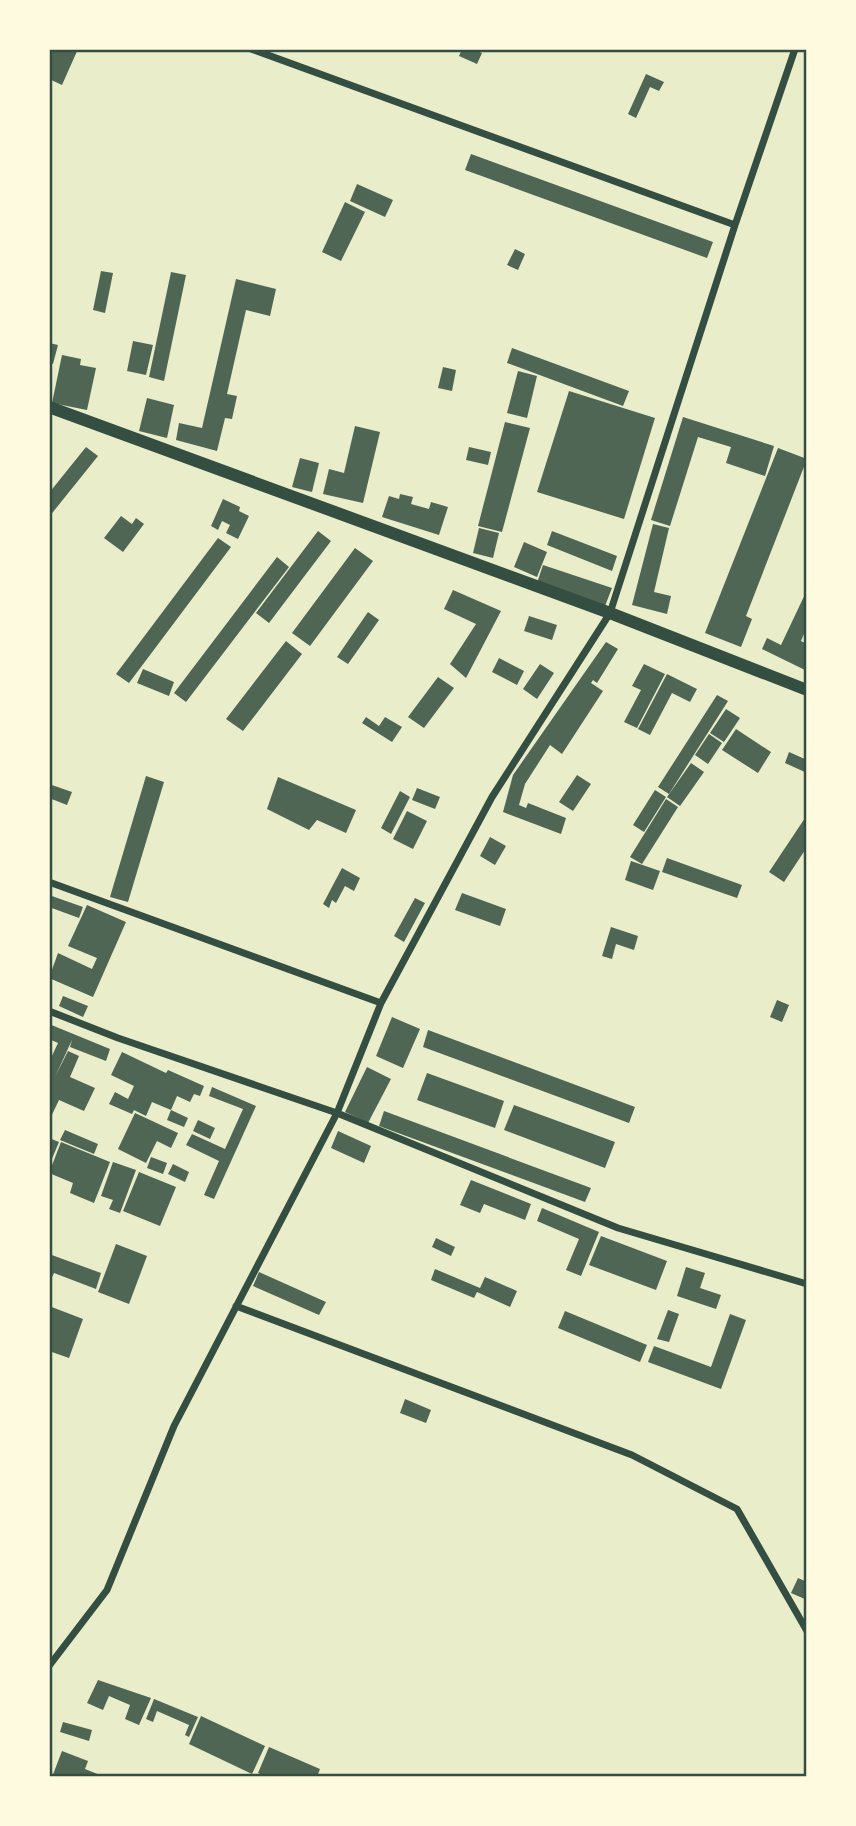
<svg xmlns="http://www.w3.org/2000/svg" width="856" height="1826" viewBox="0 0 856 1826" font-family="Helvetica,sans-serif">
	<style>
		.building { fill: #4f6655 }
		.lines { fill: none; stroke-linecap: round; stroke-linejoin: round }
		.minor { stroke: #344e41; stroke-width: 7 }
		.tertiary { stroke: #344e41; stroke-width: 12 }
		.neatline { fill: none; stroke: #344e41; stroke-width: 2.5 }
	</style>
	<rect width="100%" height="100%" fill="#e9edc9"/>
	<path class="building" d="M51,49H78L62,85L49,79V55Z
		M462,49H473L482,53L477,64L459,56Z
		M646,74L664,82L659,91L650,87L636,118L628,114Z
		M471,154L713,242L707,258L465,170Z
		M357,184L393,200L385,217L350,201Z
		M345,202L365,212L341,261L322,252Z
		M515,249L525,254L518,270L507,265Z
		M101,271L113,273L105,313L93,310Z
		M171,272L186,275L164,381L149,377Z
		M236,279L276,289L270,316L246,310L227,394L237,396L232,419L225,418L217,451L176,440L179,423L202,428Z
		M133,341L153,345L146,375L127,371Z
		M49,343L58,345L53,364L49,363Z
		M512,348L629,391L623,406L507,363Z
		M62,355L81,359L80,365L96,368L87,410L52,403Z
		M443,367L456,370L452,391L438,388Z
		M518,371L537,376L527,418L507,413Z
		M569,391L655,418L624,519L537,492Z
		M147,398L174,405L167,438L139,431Z
		M683,417L774,446L765,476L726,463L731,447L698,437L670,526L651,520Z
		M505,422L530,428L502,532L478,526Z
		M355,426L380,432L363,503L323,494L329,469L344,473Z
		M86,447L98,456L49,517V493Z
		M469,447L491,452L488,465L466,460Z
		M778,448L807,459L746,616L752,619L741,647L705,633Z
		M300,458L319,463L312,492L292,487Z
		M400,494L413,497L411,504L429,509L431,502L448,507L439,535L382,517L389,496L399,499Z
		M223,499L240,507L239,511L249,516L238,539L226,533L230,525L222,521L218,530L211,526Z
		M121,516L132,524L136,518L144,524L123,552L104,538Z
		M653,524L669,528L654,592L671,596L667,614L632,605Z
		M479,528L499,533L493,558L473,553Z
		M318,531L331,541L269,623L256,613Z
		M552,531L617,556L612,571L547,545Z
		M218,538L231,547L129,683L116,674Z
		M524,542L547,552L537,577L514,567Z
		M355,548L373,561L310,646L292,633Z
		M277,557L289,567L186,702L174,693Z
		M543,565L612,588L605,606L537,583Z
		M453,590L501,611L466,678L450,664L476,624L444,609Z
		M807,590V627L801,641L807,644L805,670L762,649L767,638L781,645Z
		M368,612L379,620L348,664L337,657Z
		M529,616L557,625L552,640L524,631Z
		M286,641L302,654L243,731L226,719Z
		M606,642L618,649L597,683L593,680L591,683L603,691L562,754L550,745L525,784L519,805L526,808L528,803L566,818L561,834L503,812L513,775Z
		M499,658L524,671L517,685L492,672Z
		M540,664L554,673L537,699L523,689Z
		M644,664L665,674L637,728L624,722L641,690L632,686Z
		M143,669L174,682L169,696L137,683Z
		M667,674L697,689L690,702L672,693L650,735L638,729Z
		M438,677L454,688L424,728L408,717Z
		M717,695L728,701L669,794L658,787Z
		M726,709L740,718L724,742L710,733Z
		M366,717L379,726L385,717L402,727L392,742L362,723Z
		M736,729L771,752L758,773L722,750Z
		M709,734L722,743L708,764L695,755Z
		M789,752L807,760V773L785,763Z
		M691,763L704,772L680,806L667,797Z
		M577,775L591,784L573,811L559,802Z
		M146,776L164,782L128,902L110,897Z
		M278,777L356,810L346,833L317,820L309,830L267,809Z
		M49,784L72,792L67,805L49,798Z
		M417,788L440,797L435,809L412,800Z
		M655,790L666,797L644,832L633,825Z
		M400,791L410,797L391,834L381,828Z
		M666,799L678,807L642,864L630,857Z
		M407,811L427,821L413,849L393,839Z
		M807,815V847L784,882L769,872Z
		M490,837L506,846L495,865L480,856Z
		M667,858L742,885L737,898L662,872Z
		M631,861L660,871L653,890L625,880Z
		M342,868L360,878L354,891L345,886L336,903L332,900L329,908L323,904Z
		M462,893L506,909L500,926L455,910Z
		M49,895L83,907L79,918L49,907Z
		M415,898L425,903L404,942L394,936Z
		M87,905L126,922L93,997L49,978L58,953L92,969L97,958L68,946Z
		M611,927L638,936L634,950L616,944L612,959L602,956Z
		M63,996L88,1006L83,1017L59,1006Z
		M777,1000L789,1005L782,1022L770,1017Z
		M392,1017L420,1029L403,1068L376,1056Z
		M49,1024L110,1049L106,1061L70,1047L72,1040L55,1077L68,1051L79,1056L70,1077L95,1088L84,1111L59,1100L49,1121V1062L58,1043L49,1039Z
		M428,1030L635,1107L629,1123L423,1047Z
		M122,1052L166,1073L168,1070L204,1086L200,1096L194,1094L190,1102L177,1096L171,1110L152,1102L146,1116L134,1110L132,1114L109,1104L115,1092L128,1099L134,1086L111,1075Z
		M367,1067L391,1079L368,1123L345,1112Z
		M427,1073L504,1101L495,1128L417,1100Z
		M212,1087L256,1106L214,1199L204,1195L219,1161L186,1145L192,1134L225,1149L243,1109L209,1096Z
		M514,1105L615,1142L605,1168L504,1130Z
		M171,1110L188,1118L184,1127L167,1120Z
		M384,1111L591,1188L585,1202L379,1126Z
		M135,1113L178,1133L171,1148L157,1141L146,1163L118,1149Z
		M198,1120L215,1128L210,1139L193,1131Z
		M65,1130L98,1144L94,1154L60,1140Z
		M338,1131L371,1146L364,1163L331,1148Z
		M49,1138L59,1142L49,1166Z
		M61,1142L110,1162L94,1203L70,1193L73,1183L49,1173Z
		M151,1157L167,1163L163,1174L147,1168Z
		M113,1162L136,1170L120,1213L109,1209L113,1200L101,1196Z
		M173,1164L189,1172L185,1182L168,1174Z
		M139,1172L176,1187L160,1226L123,1211Z
		M471,1180L531,1204L525,1220L484,1204L480,1213L460,1205Z
		M542,1208L599,1232L581,1276L566,1270L579,1239L537,1221Z
		M601,1236L667,1261L656,1290L589,1265Z
		M436,1238L455,1247L451,1256L432,1247Z
		M116,1244L147,1256L129,1304L98,1292Z
		M49,1254L101,1273L96,1289L54,1273L49,1284Z
		M686,1267L705,1273L700,1288L721,1295L716,1309L677,1296Z
		M435,1269L480,1288L485,1277L517,1291L510,1307L477,1292L474,1298L431,1280Z
		M259,1272L326,1302L319,1315L253,1286Z
		M49,1306L83,1319L69,1358L49,1351Z
		M668,1310L679,1314L669,1342L657,1339Z
		M565,1311L647,1345L640,1362L558,1328Z
		M730,1314L746,1320L721,1389L648,1362L654,1346L711,1367Z
		M405,1399L431,1410L426,1423L400,1413Z
		M798,1578L807,1582V1600L791,1593Z
		M98,1680L151,1698L139,1725L125,1719L130,1705L109,1696L103,1710L87,1703Z
		M154,1699L198,1717L189,1737L185,1735L189,1725L157,1711L153,1722L146,1719Z
		M201,1716L265,1746L252,1774L189,1744Z
		M63,1722L92,1730L89,1741L60,1732Z
		M269,1747L320,1769L317,1777H267L258,1773Z
		M62,1751L88,1761L85,1769L105,1777H52Z"/>
	<g class="lines">
		<path class="minor" d="M251,49L735,225
			M49,882L381,1003
			M49,1011L118,1038L337,1113L618,1228L807,1284
			M236,1306L632,1455L737,1509L807,1631
			M49,1666L107,1590L174,1426L337,1113L381,1003L492,797L610,613L735,225L795,49"/>
		<path class="tertiary" d="M49,407L610,613L807,690"/>
	</g>
	<rect width="856" height="1826" fill="none" stroke="#fefae0" stroke-width="102"/>
	<rect x="51" y="51" width="754" height="1724" class="neatline"/>
</svg>
